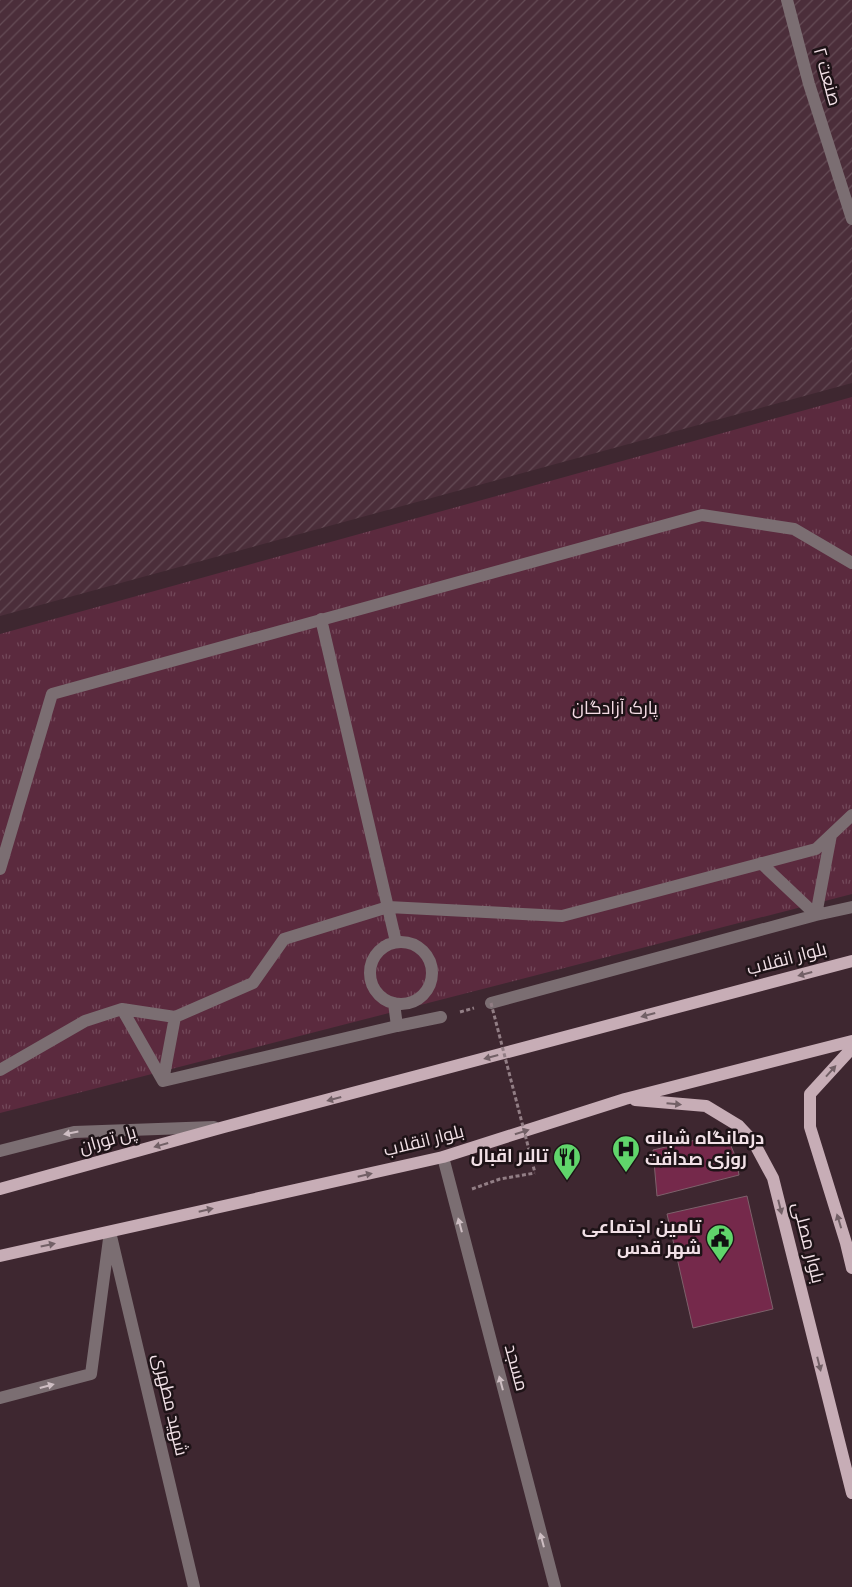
<svg xmlns="http://www.w3.org/2000/svg" width="852" height="1587" viewBox="0 0 852 1587" font-family="Overpass,Cairo,sans-serif">
	<style>
		.industrial { fill: url(#industrial-furrows) }
		.grass { fill: url(#grass-tufts) }
		.building { fill: #75294b; stroke: #7d616b }
		.lines { fill: none; stroke-linecap: round; stroke-linejoin: round }
		.path { stroke: #927e85; stroke-width: 3; stroke-dasharray: 4 2.5; stroke-linecap: butt }
		.minor { stroke: #7b6e72; stroke-width: 12 }
		.major { stroke: #c7adb6; stroke-width: 12 }
		.path-bridge { stroke: #927e85; stroke-width: 3; stroke-dasharray: 4 2.5; stroke-linecap: butt }
		.oneway { fill: #726066 }
		.oneway2 { fill: #cebec3 }
		.labels { text-anchor: middle; dominant-baseline: central; stroke-width: 5; stroke-linejoin: round; paint-order: stroke }
		.street-label { font-size: 18px; fill: #f1e0e6; stroke: #1e1317 }
		.park-label { font-size: 18px; fill: #f5dce5; stroke: #1e1317 }
		.poi-label { font-size: 18px; font-weight: bold; fill: #f1e0e6; stroke: #1e1317; text-anchor: end }
	</style>
	<defs>
		<pattern id="industrial-furrows" width="10" height="10" patternUnits="userSpaceOnUse" patternTransform="scale(1.25)"><rect width="10" height="10" fill="#4b2e3a"/><path d="M-1 1l2-2M0 10L10 0M9 11l2-2" fill="none" stroke="#654c56"/></pattern>
		<pattern id="grass-tufts" width="24" height="20" patternUnits="userSpaceOnUse" patternTransform="scale(1.25)"><rect width="24" height="20" fill="#5b2a3e"/><path d="M3 7l-1-3M5 7V3M7 7l1-3M15 17l-1-3M17 17v-4M19 17l1-3" fill="none" stroke="#73495a"/></pattern>
	</defs>
	<rect width="100%" height="100%" fill="#3e2730"/>
	<path class="industrial" d="M0,0H852V383L0,616Z"/>
	<path class="grass" d="M852,397V894L0,1113V634Z"/>
	<path class="building" d="M717,1135L726,1141L731,1146L736,1158L739,1175L657,1196L653,1150Z
		M747,1196L773,1309L693,1328L667,1214Z"/>
	<g class="lines">
		<path class="path" d="M460,1012L474,1008
			M472,1189L500,1179L535,1173"/>
		<path class="minor" d="M787,0L809,84L852,219
			M321,619L396,942
			M761,863L816,915
			M0,869L52,694L702,515L794,529L852,563
			M816,915L831,835
			M370 973a31 31 0 1 1 62 0a31 31 0 1 1-62 0Z
			M394,1003L397,1026L441,1017
			M491,1003L816,915L852,907
			M122,1009L163,1081
			M175,1017L253,983L284,939L388,907L562,916L816,849L852,815
			M0,1070L85,1021L122,1009L175,1017L163,1081L397,1026
			M0,1151L74,1132L214,1127
			M443,1157L555,1587
			M110,1232L194,1587
			M0,1398L91,1374L109,1239"/>
		<path class="major" d="M852,1048L810,1094V1127L846,1243L852,1268
			M635,1100L706,1106L739,1126L753,1141L773,1178L852,1493
			M0,1189L224,1127L852,961
			M0,1256L443,1157L625,1099L852,1041"/>
		<path class="path-bridge" d="M491,1003L535,1173"/>
	</g>
	<defs><path id="oneway-solid" d="M-6-.8H1V-3.2L6.5 0L1 3.2V.8H-6Z" transform="scale(1.25)"/></defs>
	<g class="oneway">
		<use href="#oneway-solid" transform="translate(805 974) rotate(165)"/>
		<use href="#oneway-solid" transform="translate(648 1015) rotate(165)"/>
		<use href="#oneway-solid" transform="translate(491 1057) rotate(165)"/>
		<use href="#oneway-solid" transform="translate(831 1071) rotate(-48)"/>
		<use href="#oneway-solid" transform="translate(334 1099) rotate(165)"/>
		<use href="#oneway-solid" transform="translate(674 1104) rotate(5)"/>
		<use href="#oneway-solid" transform="translate(522 1132) rotate(-18)"/>
		<use href="#oneway-solid" transform="translate(161 1145) rotate(164)"/>
		<use href="#oneway-solid" transform="translate(365 1175) rotate(-13)"/>
		<use href="#oneway-solid" transform="translate(780 1207) rotate(76)"/>
		<use href="#oneway-solid" transform="translate(206 1210) rotate(-13)"/>
		<use href="#oneway-solid" transform="translate(839 1221) rotate(-107)"/>
		<use href="#oneway-solid" transform="translate(48 1245) rotate(-12)"/>
		<use href="#oneway-solid" transform="translate(819 1364) rotate(76)"/>
	</g>
	<g class="oneway2">
		<use href="#oneway-solid" transform="translate(71 1133) rotate(169)"/>
		<use href="#oneway-solid" transform="translate(460 1225) rotate(-105)"/>
		<use href="#oneway-solid" transform="translate(501 1383) rotate(-105)"/>
		<use href="#oneway-solid" transform="translate(47 1386) rotate(-15)"/>
		<use href="#oneway-solid" transform="translate(542 1540) rotate(-105)"/>
	</g>
	<defs>
		<g id="hospital-pin" transform="scale(1.4375)"><path d="M0 17L-7.5 6A9.5 9.5 0 1 1 7.5 6Z" fill="#60d56b" stroke="#1e1317"/><path d="M-5-5h3v3.5h4V-5h3V5h-3V1.5h-4V5h-3Z" fill="#111"/></g>
		<g id="restaurant-pin" transform="scale(1.4375)"><path d="M0 17L-7.5 6A9.5 9.5 0 1 1 7.5 6Z" fill="#60d56b" stroke="#1e1317"/><path d="M-5-6h1v4h1v-4h1v4h1v-4h1v5L-1.5 .5V6h-2V.5L-5-1ZM5-6V6H3V1.5H1.5Q1.5-4 5-6Z" fill="#111"/></g>
		<g id="civic-pin" transform="scale(1.4375)"><path d="M0 17L-7.5 6A9.5 9.5 0 1 1 7.5 6Z" fill="#60d56b" stroke="#1e1317"/><path d="M-.6-6.5H3V-4.5H.6V-3L4-1V1h2V6H-6V1h2V-1L-.6-3ZM-1.2 2.5V6h2.4V2.5Z" fill="#111"/></g>
	</defs>
	<g fill-rule="evenodd">
		<use href="#hospital-pin" x="626" y="1149"/>
		<use href="#restaurant-pin" x="567" y="1157"/>
		<use href="#civic-pin" x="720" y="1238"/>
	</g>
	<g class="labels">
		<g class="street-label">
			<text transform="translate(826 77) rotate(74)">صنعت ۲</text>
			<text transform="translate(787 960) rotate(-15)">بلوار انقلاب</text>
			<text transform="translate(108 1141) rotate(-16)">پل توران</text>
			<text transform="translate(424 1142) rotate(-14)">بلوار انقلاب</text>
			<text transform="translate(807 1243) rotate(76)">بلوار مصلی</text>
			<text transform="translate(515 1368) rotate(75)">مسجد</text>
			<text transform="translate(169 1405) rotate(77)">شهید مطهری</text>
		</g>
		<g class="park-label">
			<text x="615" y="709">پارک آزادگان</text>
		</g>
		<g class="poi-label">
			<text x="645" y="1139" text-anchor="start">درمانگاه شبانه<tspan x="645" dy="21">روزی صداقت</tspan></text>
			<text x="548" y="1157">تالار اقبال</text>
			<text x="701" y="1228">تامین اجتماعی<tspan x="701" dy="21">شهر قدس</tspan></text>
		</g>
	</g>
</svg>
